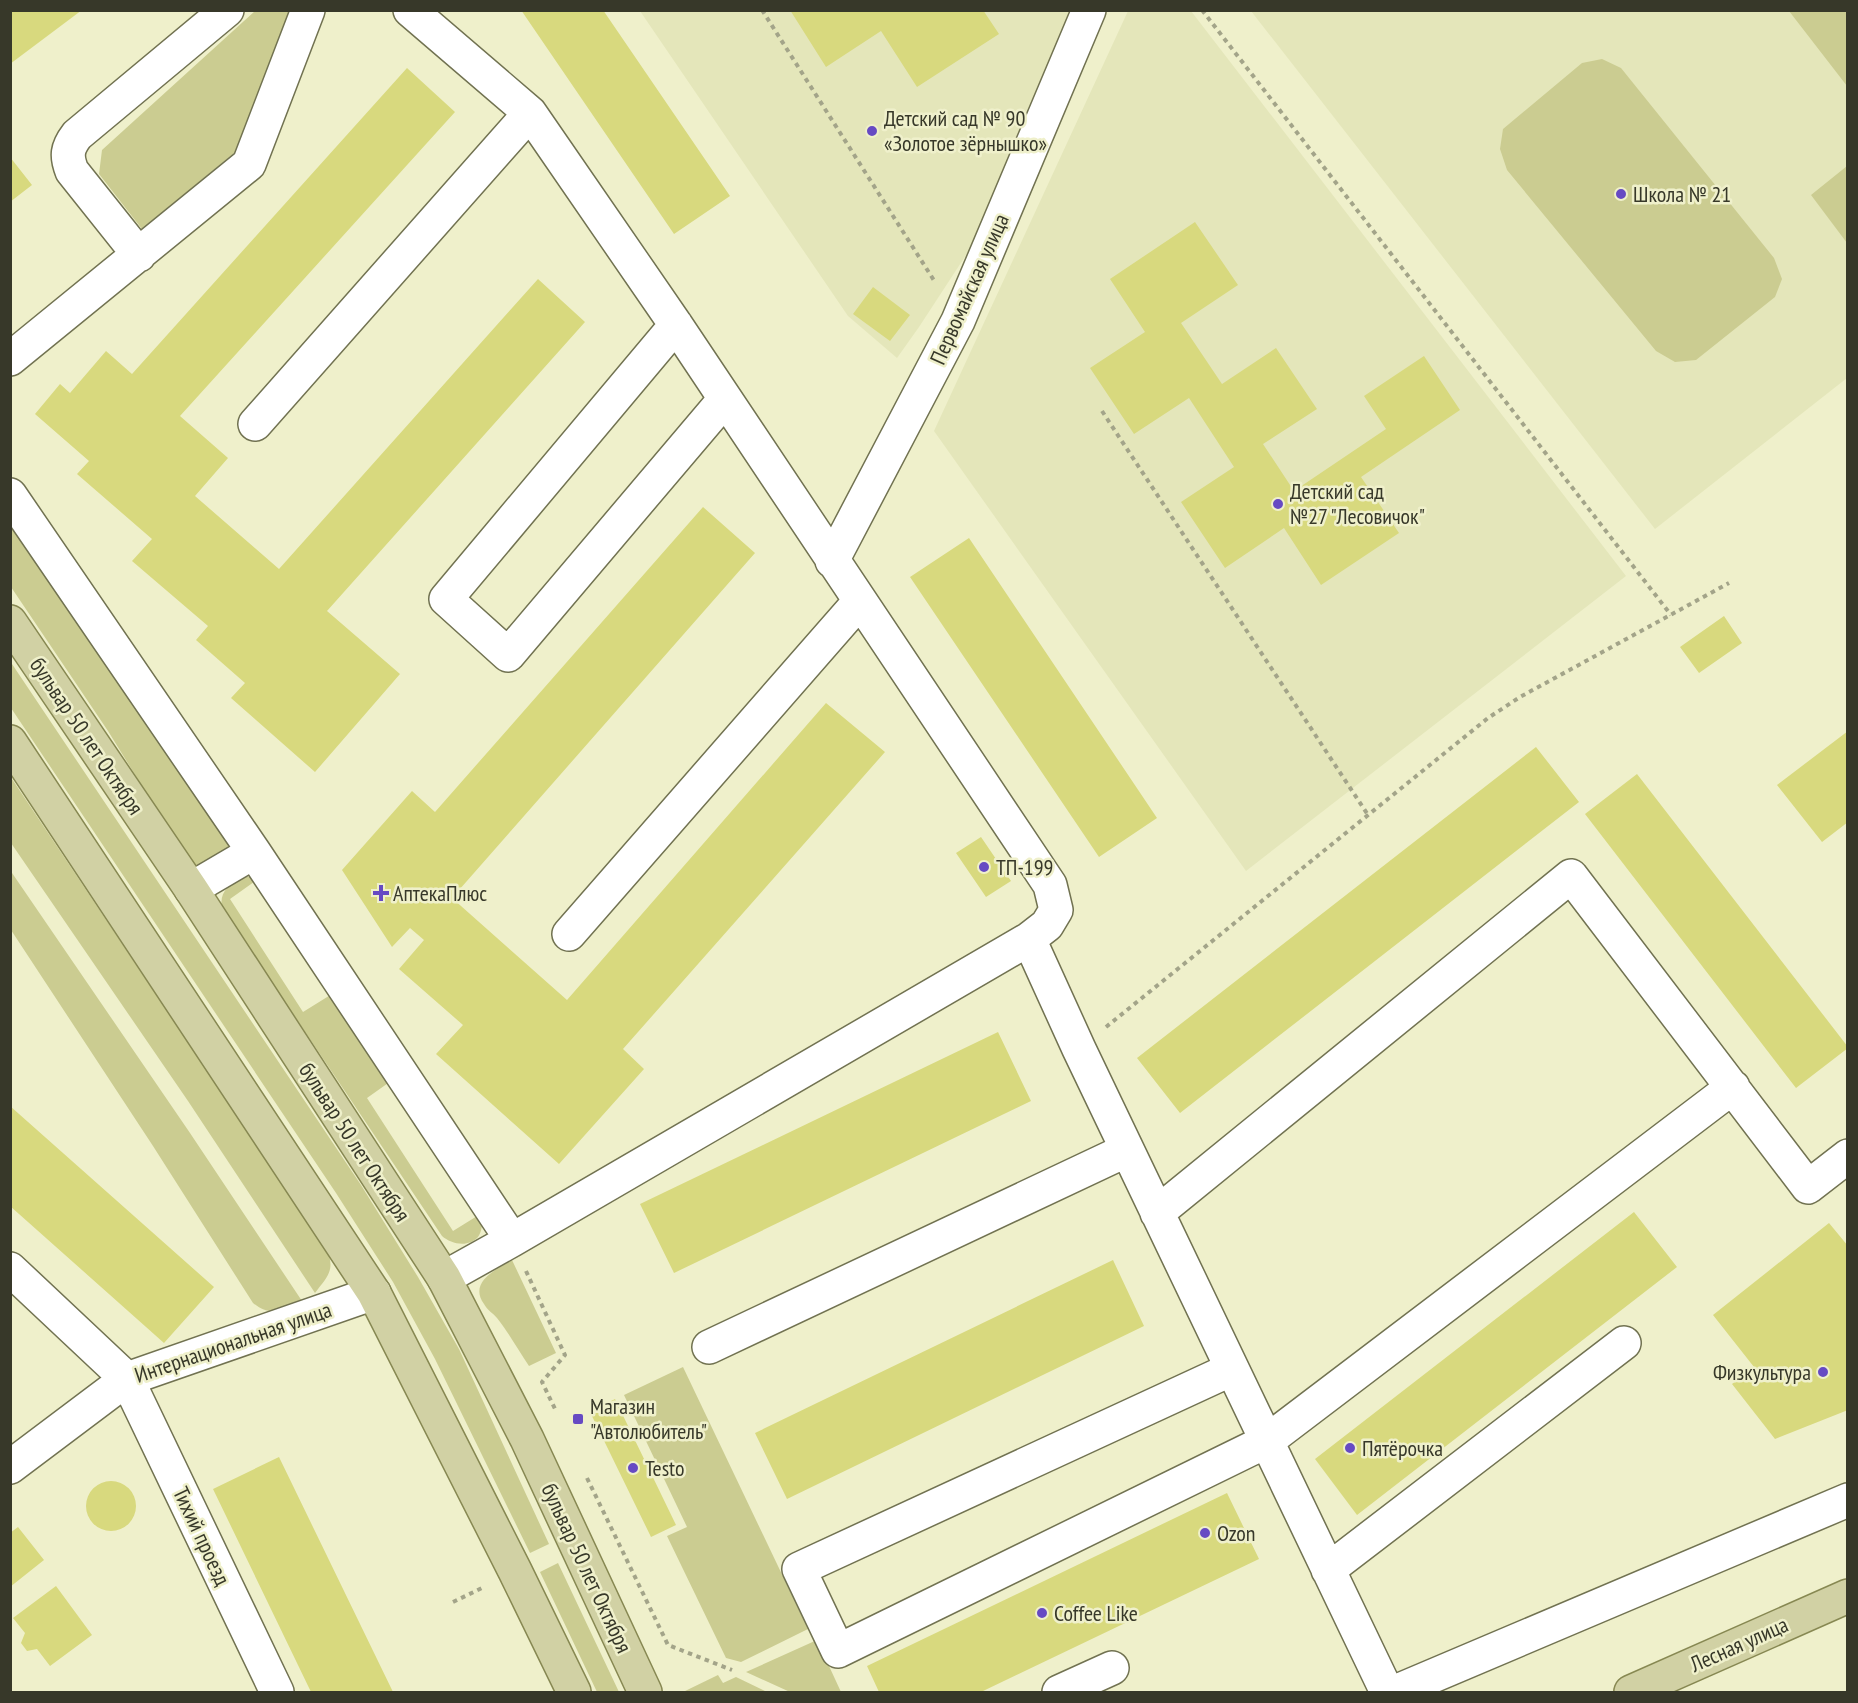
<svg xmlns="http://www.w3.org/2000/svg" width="1858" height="1703" viewBox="0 0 1858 1703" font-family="'PT Sans Narrow',sans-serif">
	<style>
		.built { fill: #e4e6ba }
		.green { fill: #cbcc91 }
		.building { fill: #d8d97e }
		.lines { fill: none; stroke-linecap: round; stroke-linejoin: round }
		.minor-casing { stroke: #717251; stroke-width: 36 }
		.major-casing { stroke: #878852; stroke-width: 36 }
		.path { stroke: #a3a489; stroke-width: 4; stroke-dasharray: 4.5 4.5; stroke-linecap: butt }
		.minor { stroke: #fff; stroke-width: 33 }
		.major { stroke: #d1d1a4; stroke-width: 33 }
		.poi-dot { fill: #664ac3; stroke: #eff0cb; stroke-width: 2 }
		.labels { text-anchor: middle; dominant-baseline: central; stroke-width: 5; stroke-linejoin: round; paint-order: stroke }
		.poi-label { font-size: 22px; fill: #373829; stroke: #eff0cb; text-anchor: start }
		.street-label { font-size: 22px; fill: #373829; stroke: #eff0cb }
	</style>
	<rect width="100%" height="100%" fill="#eff0cb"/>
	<path class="built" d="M640,11H1076L968,252L919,327L897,358L848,316Z
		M1128,11H1191L1626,576L1246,871L934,431Z
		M1251,11H1847V378L1655,529Z"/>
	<path class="green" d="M255,11H300L239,149L142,229L99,174L102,150Z
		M1789,11H1847V86Z
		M1602,59L1621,68L1774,258L1782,279L1775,297L1696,360L1675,362L1656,351L1507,170L1500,149L1503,129L1582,63Z
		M1847,166V243L1811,195Z
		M10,520L230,840L227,851L202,867L193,864L181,849L108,731L11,587Z
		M10,661L361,1185L418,1277L459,1349L549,1544L530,1553L435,1359L393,1282L336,1193L11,708Z
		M10,776L328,1252C335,1272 326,1278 315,1293L188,1101L11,843Z
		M10,870L190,1133L302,1301C282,1309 272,1318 253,1303L153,1146L11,930Z
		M242,877H253L258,879L230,899L303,1012L332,994L391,1081L367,1098L453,1231L482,1213C482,1221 483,1230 478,1237C468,1248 451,1244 442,1236L222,908C219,891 229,886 242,877Z
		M512,1260L556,1353L529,1366C518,1350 509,1333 497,1318C493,1313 487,1310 484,1304C468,1282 497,1269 512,1260Z
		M683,1367L808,1629L741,1662L726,1658L667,1536L687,1527L624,1395Z
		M558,1563L619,1692H597L540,1572Z
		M817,1640L841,1692H790L746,1672Z
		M718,1675L723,1683L736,1677L767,1692H683Z"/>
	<path class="building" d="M10,10H82L10,64Z
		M521,10H603L730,196L674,234Z
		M790,10H983L999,34L917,87L881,31L826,67Z
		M407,68L455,112L180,416L228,458L195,496L279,569L538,279L585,322L327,611L400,674L315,772L231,698L245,683L196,640L208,626L132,561L152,539L77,474L89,461L35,414L60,384L70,393L106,351L132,374Z
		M10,157L32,185L10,202Z
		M1195,222L1238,285L1181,323L1222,384L1276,348L1317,409L1263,444L1294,491L1386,429L1364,396L1424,356L1460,410L1361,477L1399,533L1321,585L1284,528L1225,568L1181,502L1234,467L1189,398L1134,434L1090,368L1145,332L1110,279Z
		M873,287L910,315L890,341L853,314Z
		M703,507L755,553L452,898L567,1000L826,703L885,752L623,1049L644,1069L559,1164L436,1054L463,1025L399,969L424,940L410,928L392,947L342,870L412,791L435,812Z
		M969,538L1157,818L1099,857L910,577Z
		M1724,616L1742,643L1699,673L1680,647Z
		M1848,731V822L1822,842L1777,785Z
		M1536,747L1579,802L1180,1113L1137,1058Z
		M1637,774L1848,1047V1048L1796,1088L1585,814Z
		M981,837L1011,881L986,897L956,853Z
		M998,1032L1031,1101L674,1273L640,1204Z
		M10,1106L214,1287L164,1343L10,1206Z
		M1634,1212L1677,1267L1357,1515L1315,1459Z
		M1829,1223L1848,1246V1410L1775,1439L1732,1384L1754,1367L1713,1315Z
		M1113,1260L1144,1326L787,1499L755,1433Z
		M615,1399L676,1525L651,1537L590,1412Z
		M279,1457L393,1692H311L213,1489Z
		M86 1506a25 25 0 1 1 50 0a25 25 0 1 1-50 0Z
		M1227,1493L1259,1559L981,1692H879L867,1666Z
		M18,1527L44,1560L10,1587V1533Z
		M56,1586L92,1635L50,1666L37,1649L27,1651L21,1643L25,1633L13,1618Z"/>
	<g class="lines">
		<g class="minor-casing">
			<path id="minor" d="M410,10L530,113L676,325L1050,885L1056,910L1047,925L1029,939L512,1240L444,1278
				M139,255L72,171C66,156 67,148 77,135L227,10
				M676,325L446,599L508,655L725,399
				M10,359L249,164L308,10
				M255,424L530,113
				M10,495L254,852L512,1240
				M832,561L958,321L1089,10
				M191,889L254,852
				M569,934L860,601
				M1029,939L1079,1049L1387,1692
				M1157,1213L1571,876L1808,1187L1848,1156
				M10,1269L127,1379L277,1692
				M709,1347L1127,1150
				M1232,1369L799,1569L838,1651L1267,1441L1733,1087
				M10,1467L127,1379L374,1293
				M1328,1570L1624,1343
				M1059,1692L1112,1668
				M1395,1692L1848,1500"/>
		</g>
		<g class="major-casing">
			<path id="major" d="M10,622L191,889L444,1278L527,1439L645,1692
				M10,742L374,1293L515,1571L574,1692
				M1631,1692L1848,1596"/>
		</g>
		<path class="path" d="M762,10L935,282
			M1202,10L1671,615
			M1102,411L1368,815
			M1106,1027L1488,718L1520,697L1729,583
			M526,1271L565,1355L542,1382L556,1411
			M587,1478L668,1645L732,1670
			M453,1602L484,1587"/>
		<use href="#minor" class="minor"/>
		<use href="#major" class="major"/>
	</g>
	<g class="poi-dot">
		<circle cx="872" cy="131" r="6"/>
		<circle cx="1621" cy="194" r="6"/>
		<circle cx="1278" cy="504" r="6"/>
		<circle cx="984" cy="867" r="6"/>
		<path d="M378 884h6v6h6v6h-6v6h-6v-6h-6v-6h6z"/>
		<circle cx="1823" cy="1372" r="6"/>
		<rect x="572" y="1413" width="12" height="12" rx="3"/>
		<circle cx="1350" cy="1448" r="6"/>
		<circle cx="633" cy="1468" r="6"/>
		<circle cx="1205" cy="1533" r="6"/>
		<circle cx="1042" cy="1613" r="6"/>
	</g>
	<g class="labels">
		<g class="poi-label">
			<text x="884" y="118">Детский сад № 90<tspan x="884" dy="25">«Золотое зёрнышко»</tspan></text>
			<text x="1633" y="194">Школа № 21</text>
			<text x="1290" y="491">Детский сад<tspan x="1290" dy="25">№27 "Лесовичок"</tspan></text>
			<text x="996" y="867">ТП-199</text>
			<text x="393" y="893">АптекаПлюс</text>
			<text x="1811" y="1372" text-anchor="end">Физкультура</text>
			<text x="590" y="1406">Магазин<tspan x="590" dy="25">"Автолюбитель"</tspan></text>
			<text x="1362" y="1448">Пятёрочка</text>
			<text x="645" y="1468">Testo</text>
			<text x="1217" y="1533">Ozon</text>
			<text x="1054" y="1613">Coffee Like</text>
		</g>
		<g class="street-label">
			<text transform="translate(969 289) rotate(-66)">Первомайская улица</text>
			<text transform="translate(87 736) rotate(56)">бульвар 50 лет Октября</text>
			<text transform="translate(355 1142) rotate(57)">бульвар 50 лет Октября</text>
			<text transform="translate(233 1342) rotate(-19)">Интернациональная улица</text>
			<text transform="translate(202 1536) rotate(65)">Тихий проезд</text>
			<text transform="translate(587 1568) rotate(65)">бульвар 50 лет Октября</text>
			<text transform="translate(1739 1644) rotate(-24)">Лесная улица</text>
		</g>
	</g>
	<rect width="1858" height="1703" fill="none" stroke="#373829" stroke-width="24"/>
</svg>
